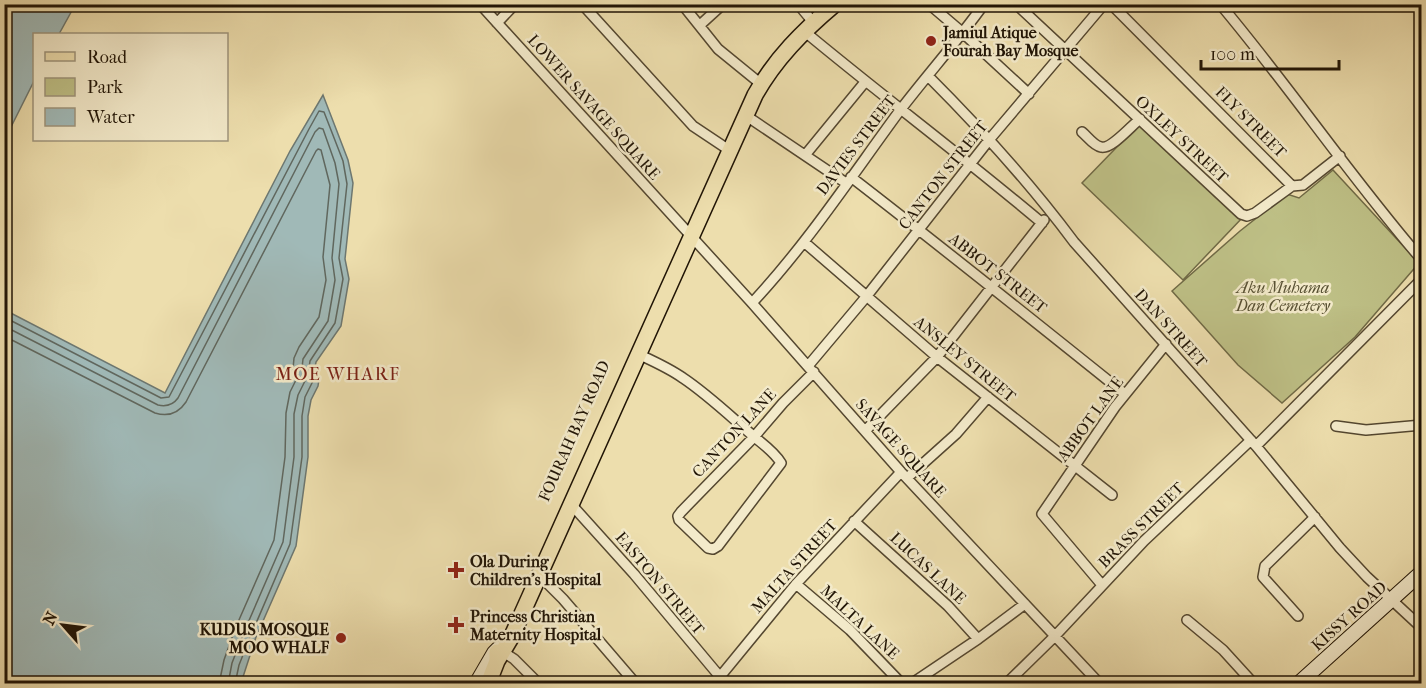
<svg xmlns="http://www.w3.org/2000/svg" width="1426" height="688" viewBox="0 0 1426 688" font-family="'IM FELL French Canon',serif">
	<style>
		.green { fill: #bec086; stroke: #706a46; stroke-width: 1.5 }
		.water { fill: #a0b9b7; stroke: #6d7770; stroke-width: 1.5 }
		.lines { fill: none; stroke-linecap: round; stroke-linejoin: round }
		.shore { stroke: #60675e; stroke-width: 1.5 }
		.street-casing { stroke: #544730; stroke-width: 12 }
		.secondary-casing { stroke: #211506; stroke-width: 16 }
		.primary-casing { stroke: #211506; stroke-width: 18 }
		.street { stroke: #f3eaca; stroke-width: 9 }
		.secondary { stroke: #f3eaca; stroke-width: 14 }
		.primary { stroke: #eddead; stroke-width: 15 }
		.poi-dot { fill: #8f2418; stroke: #f3eaca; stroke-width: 2 }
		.labels { text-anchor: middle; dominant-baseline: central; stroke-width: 5; stroke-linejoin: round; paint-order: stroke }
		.poi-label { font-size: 16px; font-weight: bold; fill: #211506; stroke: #f3eaca; text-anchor: start }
		.street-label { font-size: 16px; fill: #211506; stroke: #f3eaca }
		.park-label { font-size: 16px; font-style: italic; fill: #585133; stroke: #f3eaca }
		.neighbourhood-label { font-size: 18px; letter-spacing: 1.5px; fill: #7a1f14; stroke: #f3eaca }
	</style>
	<rect width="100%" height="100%" fill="#eddead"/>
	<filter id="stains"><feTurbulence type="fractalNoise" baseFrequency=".00333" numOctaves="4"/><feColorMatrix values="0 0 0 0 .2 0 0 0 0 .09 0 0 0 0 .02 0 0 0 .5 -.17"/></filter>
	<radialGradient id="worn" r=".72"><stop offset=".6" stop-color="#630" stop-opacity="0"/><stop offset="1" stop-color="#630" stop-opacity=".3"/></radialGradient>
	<path class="green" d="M1143,120L1243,217L1183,280L1082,183Z
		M1333,170L1419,263L1355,337L1282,403L1238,365L1172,291L1240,231L1287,194L1299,198Z"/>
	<path class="water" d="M5,4L75,5L59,34H34V81L5,139Z
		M323,95L348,160L353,183L345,259L349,279L341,326L316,362L315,367L319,379L318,386L311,400L308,416V457L296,546L256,637L241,683H5V310L165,393L290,151Z"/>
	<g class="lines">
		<path class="shore" d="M4,317L161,398L169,397L309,129L319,111L324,112L343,161L347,184L339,258L343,279L335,323L310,361L309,368L313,381L305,397L302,416V457L290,544L251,635L239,665L235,684
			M4,326L158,405C167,407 173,405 178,398L315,132L319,128L323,129L335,163L339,184L332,258L335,280L328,321L303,359L302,368L305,381L298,395L294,414V457L283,542L244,632L232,663L228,684
			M4,336L155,413C168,417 178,414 186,402L316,151L318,149L321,150L330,185L323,257L326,280L319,317L299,347L294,358L293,369L296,380L290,392L286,413L285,457L274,540L235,629L224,660L219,684"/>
		<g class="street-casing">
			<path id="street" d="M480,4L752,303L901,472L1100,684
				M582,4L693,126L729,150
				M682,4L718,49L761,84
				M798,4L813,22
				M929,4L963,33L1029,94
				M1016,4L1241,214L1247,216L1255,213L1292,186L1303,185L1340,156
				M1111,4L1292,186
				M1220,4C1290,87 1351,178 1422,260
				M497,23L515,4
				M700,25L723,4
				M804,31C882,96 964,157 1042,223
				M928,76C980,128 1030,183 1074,242L1256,446L1340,548L1367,577L1422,628
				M745,115L846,183
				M1082,132C1087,136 1094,146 1101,147C1111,150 1132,125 1140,119
				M806,154L865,82
				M851,177C943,248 1034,321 1125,394
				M804,242L937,357L1112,495
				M752,303C807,244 851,177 898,113C926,76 957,42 984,4
				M638,354C653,361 669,368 683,378C707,394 729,415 751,434C761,443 774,451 781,463L718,546L713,549L708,548L679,520L678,516L681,512L754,437L783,403L814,372
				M808,366L866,297L989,140L1104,4
				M1336,426L1366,430L1422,425
				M865,431L937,357L1044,220
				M1256,446L1422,279
				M907,478L956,434L988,397
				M570,503L634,574L726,684
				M854,521L948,606L978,639
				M539,575L563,599L636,684
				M796,584L850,630L902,684
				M1102,585L1042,514L1115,407L1166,344
				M1298,616L1263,577L1265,566L1315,517
				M1187,620L1223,650L1254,684
				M503,652L514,659L539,684
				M714,684L796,584L901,472
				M911,684L978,639L1025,604
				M1006,684L1055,636L1144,541L1251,440"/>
		</g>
		<g class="secondary-casing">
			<path id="secondary" d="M476,684L494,653L498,649L502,651
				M1298,684L1422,572"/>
		</g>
		<g class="primary-casing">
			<path id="primary" d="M497,661L512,636L755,95C775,59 803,31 835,4
				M488,684L497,661V652"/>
		</g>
		<use href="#street" class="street"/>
		<use href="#secondary" class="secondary"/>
		<use href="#primary" class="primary"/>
	</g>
	<g class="poi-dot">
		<circle cx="931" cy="41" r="6"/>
		<path d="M453 561h6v6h6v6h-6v6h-6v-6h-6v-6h6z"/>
		<path d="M453 616h6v6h6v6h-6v6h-6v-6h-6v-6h6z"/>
		<circle cx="341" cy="638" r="6"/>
	</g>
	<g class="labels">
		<g class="poi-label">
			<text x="943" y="32">Jamiul Atique<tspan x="943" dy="18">Fourah Bay Mosque</tspan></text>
			<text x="470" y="561">Ola During<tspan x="470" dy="18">Children's Hospital</tspan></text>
			<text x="470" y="616">Princess Christian<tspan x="470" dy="18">Maternity Hospital</tspan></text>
			<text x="329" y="629" text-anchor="end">KUDUS MOSQUE<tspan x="329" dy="18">MOO WHALF</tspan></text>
		</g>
		<g class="street-label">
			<text transform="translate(594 107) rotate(48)">LOWER SAVAGE SQUARE</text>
			<text transform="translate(1251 122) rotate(45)">FLY STREET</text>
			<text transform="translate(1182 139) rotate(43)">OXLEY STREET</text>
			<text transform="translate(856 145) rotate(-53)">DAVIES STREET</text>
			<text transform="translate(943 175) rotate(-52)">CANTON STREET</text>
			<text transform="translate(998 273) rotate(38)">ABBOT STREET</text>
			<text transform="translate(1171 328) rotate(48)">DAN STREET</text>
			<text transform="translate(965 359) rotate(39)">ANSLEY STREET</text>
			<text transform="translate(1090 419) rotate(-54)">ABBOT LANE</text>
			<text transform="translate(574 431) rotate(-66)">FOURAH BAY ROAD</text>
			<text transform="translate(734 433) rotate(-47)">CANTON LANE</text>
			<text transform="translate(901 448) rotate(48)">SAVAGE SQUARE</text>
			<text transform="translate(1141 525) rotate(-45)">BRASS STREET</text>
			<text transform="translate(794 566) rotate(-48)">MALTA STREET</text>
			<text transform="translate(928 568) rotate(43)">LUCAS LANE</text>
			<text transform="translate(660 583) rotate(50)">EASTON STREET</text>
			<text transform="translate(1349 616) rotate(-42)">KISSY ROAD</text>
			<text transform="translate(860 622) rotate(43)">MALTA LANE</text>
		</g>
		<g class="park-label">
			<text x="1283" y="287">Aku Muhama<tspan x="1283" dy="18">Dan Cemetery</tspan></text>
		</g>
		<g class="neighbourhood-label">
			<text x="338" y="374">MOE WHARF</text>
		</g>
	</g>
	<rect width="1426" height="688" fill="none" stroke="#eddead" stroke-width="24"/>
	<rect x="6" y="6" width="1414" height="676" fill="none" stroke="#211506" stroke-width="3"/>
	<rect x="12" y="12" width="1402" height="664" fill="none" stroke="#211506" stroke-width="1.5"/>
	<rect x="33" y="33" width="195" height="108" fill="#f3eaca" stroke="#9f957c" stroke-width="1.5"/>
	<rect x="45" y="52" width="30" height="9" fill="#eddead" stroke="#9f957c" stroke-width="1.5"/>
	<text x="87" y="63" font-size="18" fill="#211506">Road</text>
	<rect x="45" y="78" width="30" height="18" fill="#bec086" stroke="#9f957c" stroke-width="1.5"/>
	<text x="87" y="93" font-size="18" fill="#211506">Park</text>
	<rect x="45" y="108" width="30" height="18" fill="#a0b9b7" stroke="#9f957c" stroke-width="1.5"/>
	<text x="87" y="123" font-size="18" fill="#211506">Water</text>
	<g transform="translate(63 625) rotate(298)" stroke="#f3eaca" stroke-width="4.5" paint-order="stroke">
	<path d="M0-4.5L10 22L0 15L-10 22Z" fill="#211506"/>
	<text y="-9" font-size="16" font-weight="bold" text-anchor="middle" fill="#211506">N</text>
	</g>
	<path d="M1201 60v9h138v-9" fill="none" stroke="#211506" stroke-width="3"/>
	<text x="1210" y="60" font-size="18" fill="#211506" stroke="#f3eaca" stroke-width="4.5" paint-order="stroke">100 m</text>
	<rect width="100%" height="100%" filter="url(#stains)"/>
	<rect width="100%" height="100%" fill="url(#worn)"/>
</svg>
